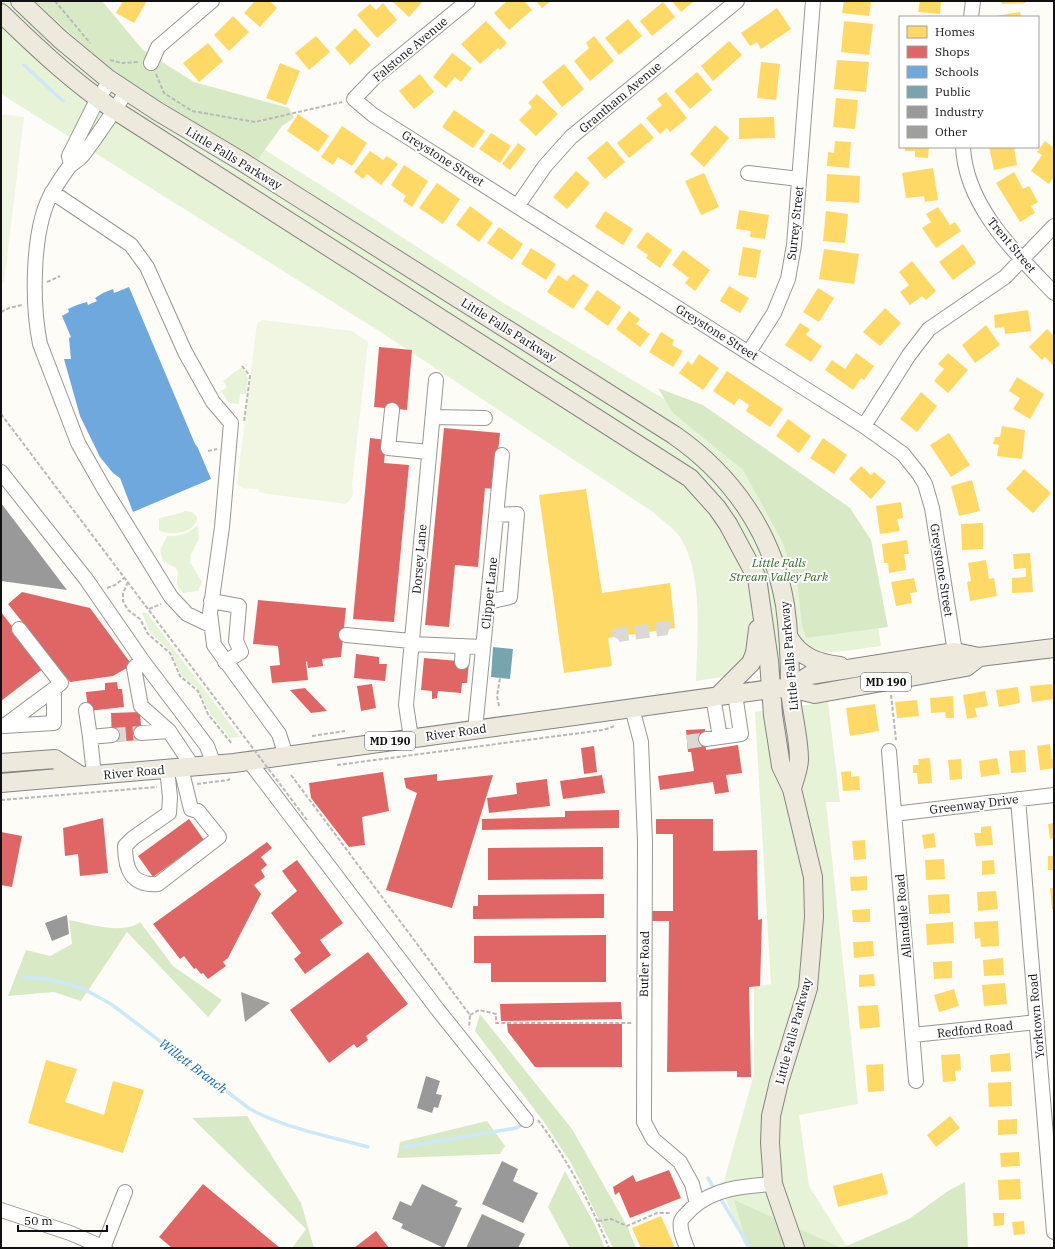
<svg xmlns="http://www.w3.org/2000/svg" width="1055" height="1249" viewBox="0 0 1055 1249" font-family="'IBM Plex Serif',serif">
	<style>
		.green { fill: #e7f3d7 }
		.forest { fill: #d8eac5 }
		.pitch { fill: #f0f6e1 }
		.homes { fill: #ffd966 }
		.shops { fill: #e06666 }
		.schools { fill: #6fa8dc }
		.public { fill: #76a5af }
		.industry { fill: #999 }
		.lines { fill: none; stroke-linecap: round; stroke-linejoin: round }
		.stream { stroke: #cde8f7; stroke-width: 3.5 }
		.building { fill: #a19f9c }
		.minor-tunnel { stroke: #dad9d4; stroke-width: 14; stroke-dasharray: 14 7; stroke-linecap: butt }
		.minor-casing { stroke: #979795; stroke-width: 16 }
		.major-casing { stroke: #858482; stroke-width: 20 }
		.path { stroke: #b9b9b8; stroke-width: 2; stroke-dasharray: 4 2; stroke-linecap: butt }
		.minor { stroke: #fffffe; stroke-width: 14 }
		.major { stroke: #ede9dc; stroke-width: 18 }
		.path-bridge { stroke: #b9b9b8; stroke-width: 2; stroke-dasharray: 4 2; stroke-linecap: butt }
		.labels { text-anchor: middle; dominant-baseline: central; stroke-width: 4; stroke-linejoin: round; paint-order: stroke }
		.shield { fill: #fff; stroke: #585858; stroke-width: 1 }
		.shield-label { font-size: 11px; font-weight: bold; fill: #111 }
		.street-label { font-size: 12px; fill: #111; stroke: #fff }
		.park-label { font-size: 12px; font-style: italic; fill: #2f6b1f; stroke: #fff }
		.water-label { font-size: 13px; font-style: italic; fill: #1768a6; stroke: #fff }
	</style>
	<rect width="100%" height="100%" fill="#fdfcf7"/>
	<path class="green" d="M1,1H88L172,91L371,217L502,302L808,485L864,533L881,646L844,651L753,657L730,676L696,681C697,637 704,575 680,537C674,528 661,520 653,512L379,331L1,94Z
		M242,367L248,378L246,394H240L239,404L229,403L221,391L227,387L223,381Z
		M185,511L192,512L197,517C197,533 170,537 159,530V519C167,515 175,516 185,511Z
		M198,525L199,539L191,554L190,562L202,582L198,591L183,593C175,586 177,581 178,572L176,568L163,561L160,550L167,536C179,537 189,533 198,525Z
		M146,612L240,737L230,738L210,713L197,688L182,676L170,651L150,632L142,613Z
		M828,702L840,802H826L858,1104L799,1115L809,1186L848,1248H746L719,1183L724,1181L754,1074V987L771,984L755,712Z"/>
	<path class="forest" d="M35,1H102L143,50L194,82L289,108L294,118L282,126L256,162L109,68Z
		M658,388L703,405L850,508L871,540L888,627L806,638L802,625L798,589L783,543L743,470L673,413Z
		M69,920C89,924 123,935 140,922L173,966L222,1000L208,1017L127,932L81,1001L54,992L8,996L26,950L50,956L72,944Z
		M480,1014L572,1129L627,1226L636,1248H613L571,1163L544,1122L475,1031Z
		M247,1116L301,1203L314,1248H292L306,1229L192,1118Z
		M487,1121L505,1146L500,1154L397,1158L400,1142Z
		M565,1171L595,1225L605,1248H570L548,1207Z
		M965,1182L968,1248H748L734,1200L842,1248L909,1219L948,1191Z"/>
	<path class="pitch" d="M1,114L24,117L4,283H1Z
		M262,320L352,331L368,342L352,485C354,494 353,498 346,504L261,493L258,489L242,488L237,483L257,324Z"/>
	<path class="homes" d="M123,1H147L134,23L116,13Z
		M255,1H270L277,8L260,27L244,13Z
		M392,1H423L409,17Z
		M507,1H524L532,10L509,30L494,13Z
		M536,1H551L542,8Z
		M672,1H694L681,12Z
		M844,1H871L869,16L842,13Z
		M920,1H941L940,14L918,12Z
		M1001,1H1026V3L1002,4Z
		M663,2L675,17L652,36L640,21Z
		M383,3L397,20L377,38L357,15L370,4L376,10Z
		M777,8L791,29L761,49L757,42L750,46L741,33Z
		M1020,12L1021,17H996V16Z
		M233,16L249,32L229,51L214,35Z
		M628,19L642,36L619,55L605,38Z
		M486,21L507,43L500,50L498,48L480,64L461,44Z
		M844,21L873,24L869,55L841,52Z
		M355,28L371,45L350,65L335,48Z
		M316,36L330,52L309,70L295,53Z
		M594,36L614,61L590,81L574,61L589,48L586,43Z
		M729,41L742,55L713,81L701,66Z
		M208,43L223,61L199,82L183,63Z
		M452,53L472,68L461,82L455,77L446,88L433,77Z
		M837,60L869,62L866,92L834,89Z
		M761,62L780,64L776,100L757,98Z
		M280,63L300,71L286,105L266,98Z
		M564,64L584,89L562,107L542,82Z
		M697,72L712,90L690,109L674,91Z
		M420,74L434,92L414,109L399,91Z
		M666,92L687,118L670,132L667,128L660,134L646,118L662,105L657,99Z
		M537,94L558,114L536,136L519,120L532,107L528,103Z
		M836,98L858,100L855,129L833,127Z
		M454,110L485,131L473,148L442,127Z
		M298,114L329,136L318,152L287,131Z
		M774,117L775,138L739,139V118Z
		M641,123L654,138L629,158L617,143Z
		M715,125L729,138L704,167L690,154Z
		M342,126L367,143L352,166L338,157L333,165L321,157Z
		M491,133L511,146L500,163L479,149Z
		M607,141L625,162L605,179L587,158Z
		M835,141L851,142L849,168L827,166L828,152L834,153Z
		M1045,141L1054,148V177L1049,184L1031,171L1042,155L1037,152Z
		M518,143L526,149L510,170L502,164Z
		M905,147H929L928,158L915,157V151H905Z
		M989,147H1014L1017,165L994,170Z
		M370,151L383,160L387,156L398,164L381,185L367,174L363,179L354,172Z
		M404,165L428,181L412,207L403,201L406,196L391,185Z
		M933,168L938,200L925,202L924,196L906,198L902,173Z
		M576,171L590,183L567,209L553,197Z
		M1014,172L1023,189L1029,186L1038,202L1031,206L1035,213L1020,222L996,183Z
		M704,173L719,207L701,215L685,181Z
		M827,174L860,176L859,203L826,201Z
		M437,183L460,199L443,224L419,208Z
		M470,206L493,223L479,242L456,225Z
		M938,207L950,225L955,222L961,231L936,248L922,228L931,222L926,214Z
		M739,210L769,215L765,239L750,237L751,231L736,229Z
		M605,211L633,229L623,245L595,227Z
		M826,211L848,214L845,243L823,241Z
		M499,227L523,244L512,260L487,243Z
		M647,232L672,250L660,268L646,258L648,255L636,247Z
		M963,244L976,263L953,280L939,262Z
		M743,247L761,250L756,278L738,275Z
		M531,248L556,264L546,280L521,264Z
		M824,249L859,254L854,284L819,279Z
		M683,250L710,270L695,291L685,283L689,278L672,265Z
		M912,261L936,291L926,300L922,296L910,305L900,292L909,285L899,272Z
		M573,274L589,285L573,309L547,292L558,275L567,281Z
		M729,286L749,298L740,313L720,301Z
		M818,288L834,298L819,322L803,312Z
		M597,290L621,307L608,326L584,309Z
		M885,308L901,323L880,346L863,332Z
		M1028,310L1031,331L1005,334L1004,327L995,328L994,315Z
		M629,311L640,319L636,324L650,334L640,347L616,329Z
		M800,323L810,329L806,335L822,346L811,362L785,345Z
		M986,325L1000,345L975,363L962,345Z
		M1047,329L1054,336V366L1045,357L1042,360L1029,347Z
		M661,332L674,340L672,345L683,351L673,367L649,352Z
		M856,353L874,366L864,380L861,378L853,390L825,370L832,360L845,369Z
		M948,353L968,370L948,393L934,381L944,369L938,364Z
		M699,354L719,368L703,390L679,373L688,361L692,365Z
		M727,371L783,409L770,427L746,411L749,405L739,398L734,405L713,391Z
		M1017,377L1044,394L1030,419L1013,409L1020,398L1009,391Z
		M921,392L937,406L917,432L900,419Z
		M788,419L811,436L799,453L776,436Z
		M1002,426L1025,430L1022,459L997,456L999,445L993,444L995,437H1000Z
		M949,433L970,465L951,477L930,445Z
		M823,438L847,455L834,474L810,458Z
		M861,466L871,475L874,472L886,482L871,499L849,479Z
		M1024,469L1051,493L1033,513L1006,489Z
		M972,480L980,511L959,516L951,486Z
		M586,489L602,593L670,583L675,628L608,638L612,666L564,673L539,495Z
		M901,502L903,518L897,519L900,531L880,534L876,506Z
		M983,523V549L962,550L961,524Z
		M907,540L909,554H904L906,570L889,573L888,563H884L882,544Z
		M1030,553L1033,592L1012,593V578L1026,577V568L1014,569L1013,554Z
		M986,560L989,579L994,578L997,596L970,601L967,582L971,581L968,563Z
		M914,578L917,592L910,593L912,603L896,606L891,582Z
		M1052,684L1054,699L1032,702L1030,686Z
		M1018,687L1020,703L999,707L996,690Z
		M985,691L988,706L975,708L977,717L967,719L963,695Z
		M953,696L954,718H946L945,712L931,713L930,698Z
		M917,700L919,716L897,718L895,702Z
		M875,704L879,731L850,736L846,708Z
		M1050,744L1052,759H1054V768L1040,770L1037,746Z
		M1025,750L1026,772L1011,773L1009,751Z
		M930,758L932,783L918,784L917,773H913V765H919L918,759Z
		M997,758L1000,774L981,777L979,761Z
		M961,759L962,779L950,780L948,760Z
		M851,771V777L859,776L860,790L843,791L841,772Z
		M1054,823V838L1050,839L1048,824Z
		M991,826L993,845L976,846L974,833H981V827Z
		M934,833L936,847L924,849L922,835Z
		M865,840L866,859L854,860L852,841Z
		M1048,856H1054V870H1048Z
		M944,859L945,879L926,880L925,860Z
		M994,860L995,874L982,875V861Z
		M867,876V890L851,891L850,877Z
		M1050,888H1054V909H1052Z
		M996,891L998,909L978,911L977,892Z
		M949,894L950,913L929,914L928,895Z
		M870,909V922H853L852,910Z
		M998,921L999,946L981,947L980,938L975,939L974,922Z
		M953,922L954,943L927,945L926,924Z
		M873,941L874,956L854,958L853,942Z
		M1003,958L1004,975L984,976L983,960Z
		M952,961V978L934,979L933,962Z
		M874,974L875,986L859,987V975Z
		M1005,983L1007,1004L984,1006L982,985Z
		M954,989L959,1006L939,1012L934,995Z
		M878,1005L880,1027L860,1029L858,1006Z
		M1010,1053L1011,1071L991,1072L990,1055Z
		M960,1054L961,1070L955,1071L956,1081L943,1082L941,1055Z
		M46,1060L77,1069L65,1102L104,1115L113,1081L144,1090L123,1153L28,1123Z
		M883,1064L884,1091L868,1092L866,1065Z
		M1011,1082L1012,1106L989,1107L988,1083Z
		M950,1116L960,1128L936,1147L927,1135Z
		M1017,1119V1134L998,1135V1120Z
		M1019,1152L1020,1166L1001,1167L1000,1153Z
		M882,1173L888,1194L838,1207L833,1186Z
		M1020,1179L1021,1199L999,1200L998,1180Z
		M993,1213H1004V1225L994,1226Z
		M661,1216L675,1248H641L632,1228Z
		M1024,1221L1025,1234L1014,1235L1012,1222Z"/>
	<path class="shops" d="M379,347L412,350L407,410L374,407Z
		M444,428L500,433L494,489L485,488L478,567L455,565L449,627L425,625Z
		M370,438L386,440L384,463L409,465L394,622L353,619Z
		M22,592L90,608L132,665L113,676L70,682L8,604Z
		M258,600L346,608L341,657L322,659L323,666L308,668L307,661L306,662L308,680L272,683L270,666L280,665L278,646L253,644Z
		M1,612L44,668L1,701Z
		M356,654L379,657V664H387L385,681L354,678Z
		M424,658L469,662L467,683H462L461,693L438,691L437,698L432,699V691L421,690Z
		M117,682L118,689H122L124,707L88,711L86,692L105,690V683Z
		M372,684L376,708L361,711L357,686Z
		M305,688L327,711L311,713L290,690Z
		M140,712L142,740L112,742L111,713Z
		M705,729L706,750L738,745L742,773L726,775L729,792L715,794L713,782L660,790L658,776L694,771L691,752H688L686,730Z
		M594,746L597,772L584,774L581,748Z
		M383,772L389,811L362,817L365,845L349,847L311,798L309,783Z
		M437,774V781L493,775L452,908L386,890L417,793L406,788L404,778Z
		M602,775L605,793L563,799L560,781Z
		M547,779L550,806L489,813L487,798L517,794L516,783Z
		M619,810V828L482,830V819L565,817V811Z
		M103,818L108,873L80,876L78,854L65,856L63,828Z
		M189,819L204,840L153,877L138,856Z
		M656,819H713V851L757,850L758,920L762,919L760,986L749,987L751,1077H737V1071L667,1072L669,921H652V911H673V834H656Z
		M1,832L22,836L12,887L1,885Z
		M267,842L272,848L261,857L267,865L261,870L265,877L254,885L261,894L228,958L223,962L226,966L208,979L203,973L201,974L196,968L194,969L184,956L180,959L153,924Z
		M603,847V879L488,880V848Z
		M297,860L343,923L320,940L331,955L305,974L294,959L301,953L271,913L297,891L282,871Z
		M604,894V918L473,919V906H478V895Z
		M606,935V982H491V963H474V936Z
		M368,952L408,1004L366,1036L368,1040L357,1048L354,1044L329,1063L290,1010Z
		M621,1002L622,1019L501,1021L500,1004Z
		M507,1024H622V1067H535L508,1032Z
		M669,1170L681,1198L630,1218L619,1192L615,1195L613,1187L633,1175L636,1182Z
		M203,1184L280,1248H172L159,1237Z
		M376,1231L389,1248H354Z"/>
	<path class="schools" d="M129,287L195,444L198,448L211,479L133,512L120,478L113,473L100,457L80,416L64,359H71L69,338L71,337L62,316L69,312L68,309L77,305L87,302L88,305L97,301L95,298L103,293L113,289L114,293Z"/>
	<path class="public" d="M493,647L513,649L510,679L491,677Z"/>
	<path class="industry" d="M1,503L67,590L1,581Z
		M67,915L69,934L52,941L45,923Z
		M426,1076L440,1081L436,1094L442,1095L438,1108L434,1107L432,1113L417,1108Z
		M502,1161L518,1169L513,1181L538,1193L523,1223L482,1204Z
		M422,1184L458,1201L455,1206L462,1208L444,1248L401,1228L403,1224L392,1219L400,1201L411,1206Z
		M482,1214L525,1234L518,1248H466Z"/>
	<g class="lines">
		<path class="stream" d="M24,65L63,101
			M23,977L46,979L68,984L84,989L111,1004L250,1109C287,1129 329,1136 368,1147
			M404,1147L516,1128L524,1124
			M708,1178L715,1190
			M719,1196L750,1248"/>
	</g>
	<path class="building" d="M241,992L270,1003L245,1022Z"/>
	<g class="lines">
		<path class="minor-tunnel" d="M616,638L618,635L667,628L672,630
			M112,735L141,733
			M687,742L706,739"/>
		<g class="minor-casing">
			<path id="minor" d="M468,1L375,77L354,99L373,115L864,426L903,454L919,474L925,484L932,508L955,652
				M971,17L973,1
				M151,63L158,47L212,1
				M127,91C112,113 98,136 82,156C79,160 74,162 70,166C64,173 58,183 53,191C31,227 32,304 40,344L78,443L103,487L171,597L187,614L210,625
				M963,147C966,207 1015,252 1054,293
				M71,165L69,156L98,98L111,80
				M748,173L799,179
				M52,192L131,245L147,267L185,352L213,402L231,423L222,527L210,613L214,645L279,734L286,756
				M518,205L545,166L571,137L737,1
				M749,352L774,313L788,279L794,245L813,1
				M392,410L388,448L429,452
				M433,417L485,418
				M864,426L909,355L929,329L1005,277L1054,226
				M1,472L86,579L142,660L207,746L214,765
				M211,601L239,606L236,641L241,652L225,662
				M488,602L510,597L517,514L496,515
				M19,629L61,683L54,689
				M346,635L411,641
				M411,644L483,647
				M142,660L134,668L141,706L169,731
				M462,662L463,646
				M54,689V723L4,726Z
				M713,697L720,737
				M632,708L641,742L645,841L644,1122L653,1139L680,1162L692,1184L697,1204
				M86,710L90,737
				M475,730L502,455
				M141,733L169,731L193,767
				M411,738L406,705L436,380
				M706,739L741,734L735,694
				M889,751L916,1081
				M249,761L438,1010L526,1120
				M167,769L170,797L169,813L133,838L125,846C125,870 132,886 158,884L219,837L198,811L191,809L181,768
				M94,775L90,737L112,735
				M1018,799L1054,1232
				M894,814L1054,795
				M913,1035L1037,1022
				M1,1210L70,1233L105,1248
				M103,1248L125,1192
				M687,1248C684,1240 679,1229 681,1221C683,1216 688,1213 691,1209C713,1188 744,1186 773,1184"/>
		</g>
		<g class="major-casing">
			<path id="major" d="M20,1L60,39L107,78L157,111L241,161L674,435C733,476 773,534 785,605C789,633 790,660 790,687C791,711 799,735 799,759C799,769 794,780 792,789
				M1,13C36,47 70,79 110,107L690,478L717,508L728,524L757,578L769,661L773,715L781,766L792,789L813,877L814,917L808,988L779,1082L771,1116L770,1143L773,1184L795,1248
				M789,638C801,658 818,663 840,666
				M790,688L810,675L955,652L979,657L1054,648
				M718,696L751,663L755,653L758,629
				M1,763L55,759L81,776
				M1,783L234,763L771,689L790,688L815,694L966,667L979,657"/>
		</g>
		<path class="path" d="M55,1L90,43
			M110,60L122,63L139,62
			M156,74L164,93L192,111L255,122L342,102
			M47,282L60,276
			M1,312L9,308L22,305
			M242,366L250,376L244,422
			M1,414L218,702
			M208,451L217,449
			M128,582L123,593V601L128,610L140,619L148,634L170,653L180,676L198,691L208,714L232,744
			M107,588L115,585L124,578
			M149,609L161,604
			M891,695L896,740
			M499,706L497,696L500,678
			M312,736L345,731
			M337,765L603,730L615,726
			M291,775L470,1015L469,1028
			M197,784L228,780L230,779
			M1,800L157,787
			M470,1015L479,1010L496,1014V1023H633
			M538,1120C567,1159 591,1204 609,1248
			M598,1221L611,1219L627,1226L657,1213H670"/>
		<use href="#minor" class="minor"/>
		<use href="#major" class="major"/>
		<path class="path-bridge" d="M218,702L307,820"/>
	</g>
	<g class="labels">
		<g class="shield">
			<rect x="861" y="673" width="50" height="18" rx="3"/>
			<rect x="365" y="732" width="50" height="18" rx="3"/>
		</g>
		<g class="shield-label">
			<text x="886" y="682">MD 190</text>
			<text x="390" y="741">MD 190</text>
		</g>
		<g class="street-label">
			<text transform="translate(410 49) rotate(-40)">Falstone Avenue</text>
			<text transform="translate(620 97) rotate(-40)">Grantham Avenue</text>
			<text transform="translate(234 158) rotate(31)">Little Falls Parkway</text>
			<text transform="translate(443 158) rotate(32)">Greystone Street</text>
			<text transform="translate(795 223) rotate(-84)">Surrey Street</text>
			<text transform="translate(1012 245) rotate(50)">Trent Street</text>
			<text transform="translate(509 330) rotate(32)">Little Falls Parkway</text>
			<text transform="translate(717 332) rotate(32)">Greystone Street</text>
			<text transform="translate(419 559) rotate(-85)">Dorsey Lane</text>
			<text transform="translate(942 570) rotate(81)">Greystone Street</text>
			<text transform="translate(489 593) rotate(-84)">Clipper Lane</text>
			<text transform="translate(789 656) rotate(-95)">Little Falls Parkway</text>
			<text transform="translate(456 732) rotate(-8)">River Road</text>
			<text transform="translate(134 772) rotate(-5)">River Road</text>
			<text transform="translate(974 804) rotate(-7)">Greenway Drive</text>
			<text transform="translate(903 916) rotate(-95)">Allandale Road</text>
			<text transform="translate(644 964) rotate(-89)">Butler Road</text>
			<text transform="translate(1036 1016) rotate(-95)">Yorktown Road</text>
			<text transform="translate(975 1029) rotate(-6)">Redford Road</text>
			<text transform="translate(793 1031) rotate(-75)">Little Falls Parkway</text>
		</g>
		<g class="park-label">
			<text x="779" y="562">Little Falls<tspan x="779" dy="14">Stream Valley Park</tspan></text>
		</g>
		<g class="water-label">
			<text transform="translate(193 1066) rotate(37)">Willett Branch</text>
		</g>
	</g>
	<rect width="1055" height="1249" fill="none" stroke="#111111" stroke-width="4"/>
	<rect x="899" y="16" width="140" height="132" fill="#ffffff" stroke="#a0a0a0"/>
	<rect x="907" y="26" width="20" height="12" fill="#ffd966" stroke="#a0a0a0"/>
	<text x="935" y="36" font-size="12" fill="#111111">Homes</text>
	<rect x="907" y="46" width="20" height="12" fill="#e06666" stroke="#a0a0a0"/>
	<text x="935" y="56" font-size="12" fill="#111111">Shops</text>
	<rect x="907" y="66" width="20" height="12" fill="#6fa8dc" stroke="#a0a0a0"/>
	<text x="935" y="76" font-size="12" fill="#111111">Schools</text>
	<rect x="907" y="86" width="20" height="12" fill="#76a5af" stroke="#a0a0a0"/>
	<text x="935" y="96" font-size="12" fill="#111111">Public</text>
	<rect x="907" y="106" width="20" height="12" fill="#999999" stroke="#a0a0a0"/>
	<text x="935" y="116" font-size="12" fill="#111111">Industry</text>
	<rect x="907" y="126" width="20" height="12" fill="#a19f9c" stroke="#a0a0a0"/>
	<text x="935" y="136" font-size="12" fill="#111111">Other</text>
	<path d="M18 1225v6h89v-6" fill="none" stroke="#111111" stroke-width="2"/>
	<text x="24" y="1225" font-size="12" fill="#111111" stroke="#ffffff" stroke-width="3" paint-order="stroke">50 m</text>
</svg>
